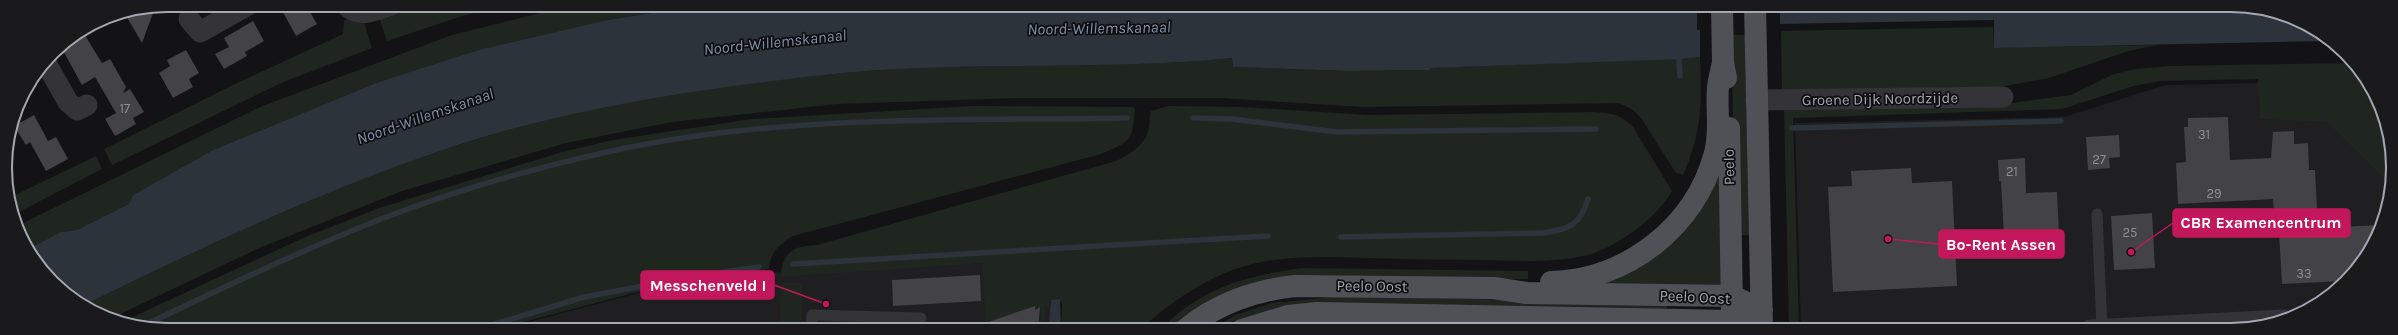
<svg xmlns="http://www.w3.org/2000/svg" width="2398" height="335" viewBox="0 0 2398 335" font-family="Karla,sans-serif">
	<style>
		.built { fill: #1f1e20 }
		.green { fill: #1f2620 }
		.water { fill: #2d333b }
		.pier { fill: #131214 }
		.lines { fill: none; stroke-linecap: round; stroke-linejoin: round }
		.stream { stroke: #2d333b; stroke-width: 5.5 }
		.building { fill: #424247 }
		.service { stroke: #343438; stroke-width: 11 }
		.minor { stroke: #343438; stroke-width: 21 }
		.primary { stroke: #505157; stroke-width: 22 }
		.labels { text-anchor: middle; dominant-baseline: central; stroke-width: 3.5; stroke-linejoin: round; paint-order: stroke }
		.number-label { font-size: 13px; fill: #8c8e98 }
		.street-label { font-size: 15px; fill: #a5a8b3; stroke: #0e0d0f }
		.water-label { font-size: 16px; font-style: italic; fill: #8090aa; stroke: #0e0d0f }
		.rim { fill: none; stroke: #a5a8b3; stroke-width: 2 }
		.leader { fill: none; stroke: #c2185b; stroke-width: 1.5 }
		.callout-dot { fill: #c2185b; stroke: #0e0d0f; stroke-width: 1.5 }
		.callout { fill: #c2185b; stroke: #c2185b; stroke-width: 1.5 }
		.callout-label { font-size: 16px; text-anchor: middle; font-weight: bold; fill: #fff }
	</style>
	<rect width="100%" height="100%" fill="#131214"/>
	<path class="built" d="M2364,81L2384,115L2393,178L2376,239L2345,283L2293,318L2241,330H1801L1795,123L2064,117L2165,85Z
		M1056,253V330H499L646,291L756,274Z"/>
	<path class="green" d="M419,5H504L459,17L387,41L379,17Z
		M572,5H702L608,20L376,83L213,150L133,195L129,204L77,230L61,232L30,248L17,226L260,107L452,35Z
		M350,18L363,19L372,48L281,83L112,165L104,149L237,83L343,34L344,21Z
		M1993,27L1994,48L2156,45L2125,52L2049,78L2000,87L1782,90L1781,31Z
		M1731,35H1745L1749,235H1736Z
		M1700,57C1702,102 1702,133 1683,175L1676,173L1641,118L1632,109L1618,103L1365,107L1219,98H1020L837,104L672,122L566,143L402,191L259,248L112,318L95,313L84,305C203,247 321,191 446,149C569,107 715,85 844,73C973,61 1103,71 1232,58L1233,67L1348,71L1429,70L1431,68Z
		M2354,63L2384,115L2393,178L2391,185L2327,122L2260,119L2258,79L2159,81L2134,86L2062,109L1793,118L1799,330H1789L1784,106L2005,104L2071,95L2114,74L2136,69L2170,66Z
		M973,106L1133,107L1135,109C1132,142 1131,141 1101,154L793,236C779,244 770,253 769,269L653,288L493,330H157L124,321L303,238L379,208L562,152L613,140L752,119Z
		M1168,106L1242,107L1368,115L1593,112C1610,113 1621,114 1633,127L1672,191C1657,218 1617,247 1588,255C1554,263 1520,261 1486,260C1446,260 1407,259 1368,258C1337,257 1305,256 1274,260C1223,266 1178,295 1140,330H1061L1062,302H1050L1049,306H1045V321L1039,323L1042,320V307L1035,309V306L985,324L983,263L781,277C782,252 793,246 817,245L1116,161C1128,155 1143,147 1148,132C1150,126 1149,118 1151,111Z
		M96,156L102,169L13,215L11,197Z
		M1719,160L1726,291L1596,284L1618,276Z
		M1301,268L1528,271V279L1294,276L1205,303L1169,330H1159C1204,287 1242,277 1301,268Z
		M781,283H802V330H780Z
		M1333,297L1667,301V314L1254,318L1228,330H1209L1235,315L1272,303Z
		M1283,322L1489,325L1550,330H1256Z"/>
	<path class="water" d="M702,5H2241L2303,22L2327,41L1994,48V20L1729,25L1700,29V57L1679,59L1431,68L1429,70L1348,71L1233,67L1232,58C1103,71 973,61 844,73C715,86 569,107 446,149C321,191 203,247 84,305L45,274L30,248L61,232L77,230L129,204L133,195L213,150L376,83L479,50L608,20Z
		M1060,299L1061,330H1042L1048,327L1049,324L1051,300Z"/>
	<path class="pier" d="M1697,5H1780V25L1729,26L1697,30Z"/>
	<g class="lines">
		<path class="stream" d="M1679,59L1680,76
			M1193,118L1232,119L1337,132L1596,129
			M1792,128L2061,121
			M1341,237L1543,233C1569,229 1580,226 1588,199
			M793,264L1268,236
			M143,326C222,288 300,251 381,219C454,191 531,169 607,152C777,114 954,121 1127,118
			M475,330L584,297L709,274L759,267"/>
	</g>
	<path class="building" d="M279,5H306L317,24L296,36Z
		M155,8L142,43L125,14Z
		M253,21L264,41L245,52L247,56L224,69L215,54L229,47L224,38Z
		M83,32L102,63L110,59L126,87L123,93L130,89L144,112L133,118L136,124L115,136L105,119L116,113L95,77L82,85L61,47Z
		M186,50L199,73L189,79L193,87L173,98L159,73L170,66L167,60Z
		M34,115L48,141L56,137L68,159L46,171L30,142L26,145L14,126Z
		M2228,117L2230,160L2271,158L2273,132L2294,131V144L2308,143L2309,170H2315L2318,228L2380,225L2376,239L2346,281L2282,284L2278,215H2274L2273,199L2178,204L2176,163L2186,162L2184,127H2188V118Z
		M2119,135L2120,157L2109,158L2110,168L2088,170L2086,137Z
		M2025,158L2026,193L2057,192L2059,233L2004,236L2001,181H1999L1998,160Z
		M1911,168L1912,183L1952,181L1957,286L1833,292L1828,187L1852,186L1851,171Z
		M2152,213L2155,268L2114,270L2111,216Z
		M980,275L981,301L893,306L892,280Z
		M1035,306V310L1040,307L1038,330H974V327Z"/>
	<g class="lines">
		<path class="service" d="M2097,214L2102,329
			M811,330L812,315L921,318"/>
		<path class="minor" d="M346,5C359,19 376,10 391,5
			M189,19L200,32L248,5
			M46,63L68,102L77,110L87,105
			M1756,100L2003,97
			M2090,330L2283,320"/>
		<path class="primary" d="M1722,5L1723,63L1726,78
			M1755,5L1762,330
			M1729,128L1732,311
			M1551,282C1627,280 1695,227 1715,153C1721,130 1716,109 1718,87C1719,79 1721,71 1723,63
			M1185,330C1215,304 1256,290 1295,286L1494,288L1527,293L1732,296L1762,310
			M1242,330L1288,316L1317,313L1732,321L1762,310"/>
	</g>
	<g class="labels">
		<g class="number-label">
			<text x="125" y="108">17</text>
			<text x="2204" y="134">31</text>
			<text x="2099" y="159">27</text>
			<text x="2012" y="171">21</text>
			<text x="2214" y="193">29</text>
			<text x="2130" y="232">25</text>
			<text x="2304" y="273">33</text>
		</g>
		<g class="street-label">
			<text transform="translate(1880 99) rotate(-1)">Groene Dijk Noordzijde</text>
			<text transform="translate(1729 167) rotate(-91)">Peelo</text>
			<text transform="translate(1372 286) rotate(1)">Peelo Oost</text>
			<text transform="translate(1695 297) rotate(3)">Peelo Oost</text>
		</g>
		<g class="water-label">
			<text transform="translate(1099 28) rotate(-1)">Noord-Willemskanaal</text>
			<text transform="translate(775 42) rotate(-6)">Noord-Willemskanaal</text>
			<text transform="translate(425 116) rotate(-19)">Noord-Willemskanaal</text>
		</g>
	</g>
	<path d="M0 0H2398V335H0ZM167 12H2231A155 155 0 0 1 2386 167V168A155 155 0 0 1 2231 323H167A155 155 0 0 1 12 168V167A155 155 0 0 1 167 12Z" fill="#1a191c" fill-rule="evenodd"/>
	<path class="rim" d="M167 12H2231A155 155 0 0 1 2386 167V168A155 155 0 0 1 2231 323H167A155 155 0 0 1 12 168V167A155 155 0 0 1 167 12Z"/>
	<path class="leader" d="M2131 252L2173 223M1888 239L1939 244M826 304L774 285"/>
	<g class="callout-dot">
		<circle cx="2131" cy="252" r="4"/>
		<circle cx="1888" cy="239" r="4"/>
		<circle cx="826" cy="304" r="4"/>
	</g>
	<g class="callout">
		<rect x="2173" y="209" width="177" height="28" rx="4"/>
		<rect x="1939" y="230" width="125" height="28" rx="4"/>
		<rect x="641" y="271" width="133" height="28" rx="4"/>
	</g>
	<g class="callout-label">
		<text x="2261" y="228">CBR Examencentrum</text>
		<text x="2001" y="250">Bo-Rent Assen</text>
		<text x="708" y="291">Messchenveld I</text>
	</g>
</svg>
